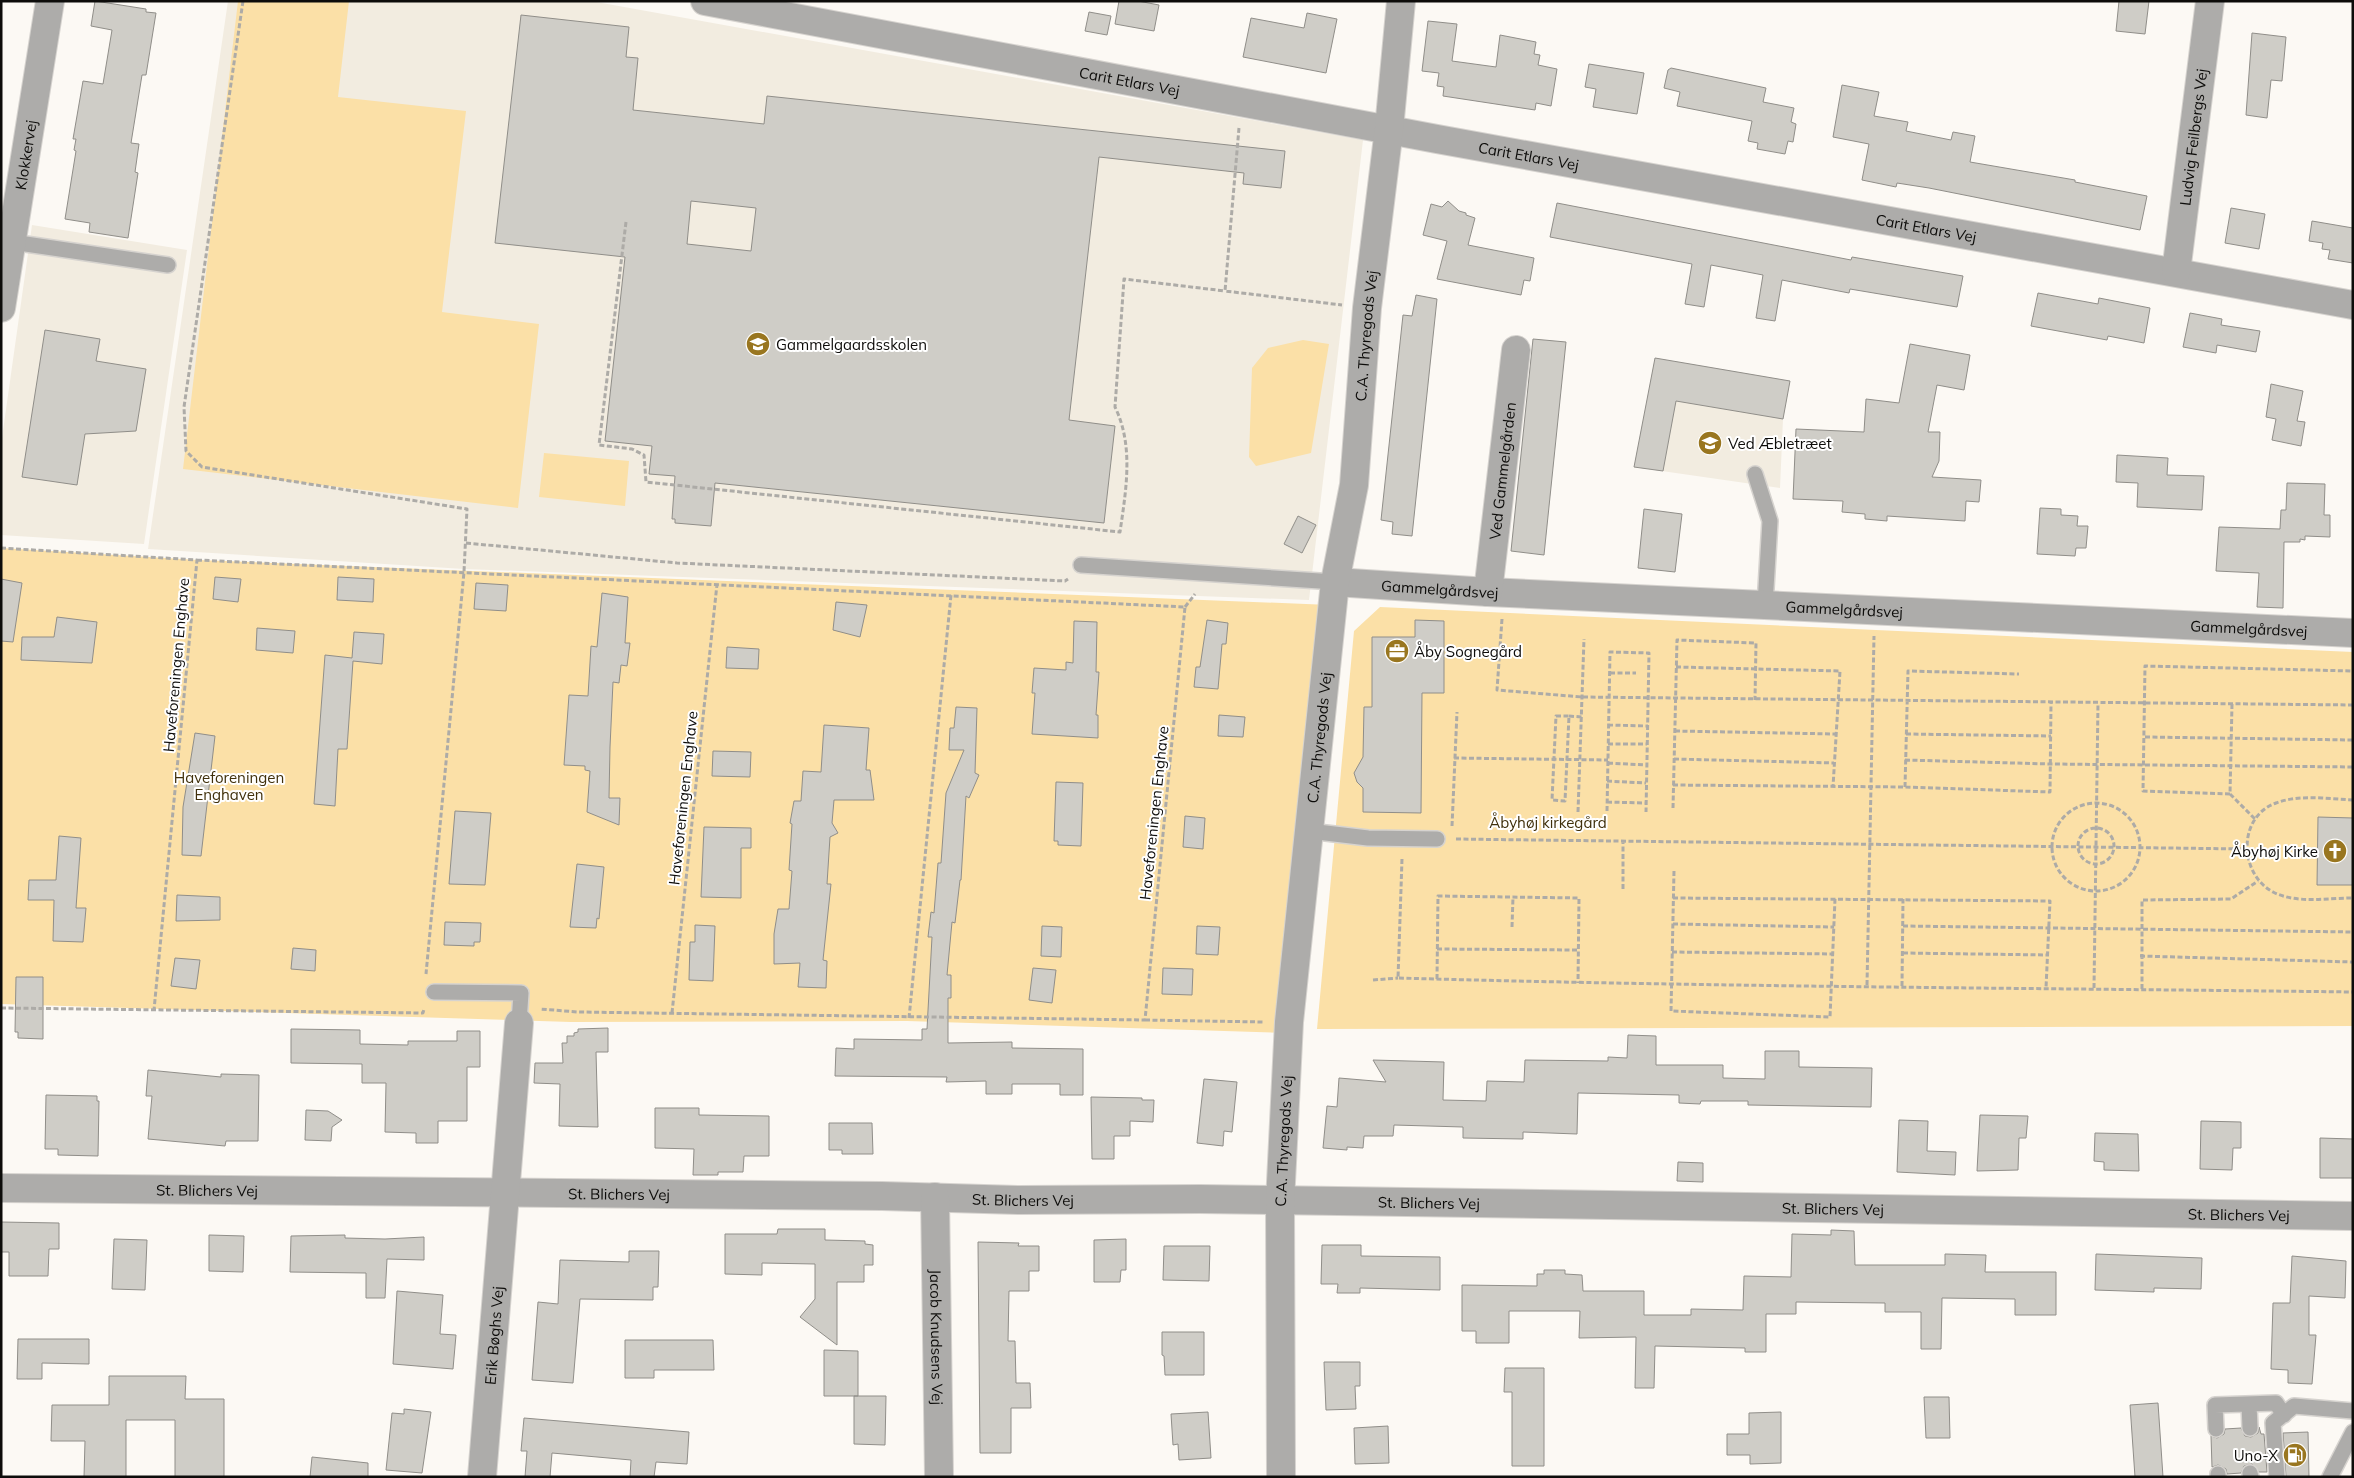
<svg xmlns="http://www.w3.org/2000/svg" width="2354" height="1478" viewBox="0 0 2354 1478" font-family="Mulish,sans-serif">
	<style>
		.built { fill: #f2ece0 }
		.green { fill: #fbe0a7 }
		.building { fill: #cfcdc7; stroke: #908e89; fill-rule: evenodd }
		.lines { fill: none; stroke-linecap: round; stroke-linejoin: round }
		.lane-casing { stroke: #d6d3cf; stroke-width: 18 }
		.street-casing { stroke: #d6d3cf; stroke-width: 30 }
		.path { stroke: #adaba7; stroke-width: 3; stroke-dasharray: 5 2.5; stroke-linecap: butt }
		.lane { stroke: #adacaa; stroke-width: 15 }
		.street { stroke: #adacaa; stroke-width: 28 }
		.labels { text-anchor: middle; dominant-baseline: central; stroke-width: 4; stroke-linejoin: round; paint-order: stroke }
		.street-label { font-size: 15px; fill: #0d0c0a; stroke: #fff }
		.poi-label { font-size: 15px; fill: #0d0c0a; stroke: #fff; text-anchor: start }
		.park-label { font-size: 15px; fill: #40300b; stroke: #fff }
	</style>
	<rect width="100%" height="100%" fill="#fcf9f4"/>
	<path class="built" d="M228,1H591L1363,140L1309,600L464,569L148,549Z
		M32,225L187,250L144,544L1,535V445Z
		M1655,358L1790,381L1783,419L1780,488L1634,467Z"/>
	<path class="green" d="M238,1H349L338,97L466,111L442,312L539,324L518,508L183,469Z
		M1303,340L1329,344L1311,453L1256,466L1249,457L1252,368L1268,348Z
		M544,453L629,461L625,506L539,497Z
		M1,548L198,560L1330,605L1286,1033L907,1021L571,1022L1,1004Z
		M1380,607L2353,652V1026L1317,1029L1354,631Z"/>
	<path class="building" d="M95,1L146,9V12L156,13L146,75H142L131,143L139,144L135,172L138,173L128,238L89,232L90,223L65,219L76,151L74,150L76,139H73L83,81L103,84L112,30L91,26Z
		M1119,1H1138L1159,5L1154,31L1115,24Z
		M2119,1H2149L2145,34L2116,31Z
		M1089,12L1111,16L1107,35L1085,31Z
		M1307,13L1337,19L1326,73L1243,57L1251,18L1304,28Z
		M521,15L629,27L626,57L638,58L633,110L764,124L767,96L1285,151L1281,188L1243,184L1244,173L1099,157L1069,420L1115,426L1104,523L715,483L711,526L675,523V519H672L675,476L649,474L652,446L605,441L625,257L495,243ZM691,201L756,208L751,251L687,244Z
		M1428,21L1457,24L1452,61L1496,67L1500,35L1536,42L1534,54L1540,55L1538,65L1557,69L1551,106L1536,103L1535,110L1443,96L1444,87L1437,86L1439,73L1422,71Z
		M2252,33L2286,37L2282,81L2271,80L2267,118L2246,115Z
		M1589,64L1644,73L1637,114L1593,107L1596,89L1585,87Z
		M1671,68L1766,88L1763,102L1794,108L1791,122L1796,124L1793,142L1788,141L1785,154L1757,149L1758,143L1748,141L1752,121L1677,106L1680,92L1664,88L1668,70Z
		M1842,85L1879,92L1874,116L1908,122L1906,131L1951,140L1953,132L1975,136L1970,162L2075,180V182L2147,196L2140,230L1929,188L1897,183L1896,187L1862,180L1869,144L1833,137Z
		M1448,201L1459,211L1466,213V215L1475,218L1468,245L1534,258L1530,281L1524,280L1521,295L1437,279L1447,241L1423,235L1431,204L1442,207Z
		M1557,203L1851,260L1852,257L1963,276L1957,307L1850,289L1849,293L1782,280L1775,321L1756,318L1763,275L1711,265L1704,307L1685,304L1692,264L1550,237Z
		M2231,208L2265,214L2259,249L2225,243Z
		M2312,221L2353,228V263L2328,259L2330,250L2322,249L2323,243L2309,241Z
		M2038,293L2098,304L2099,298L2150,308L2144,343L2108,336L2107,340L2031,326Z
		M1416,295L1437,299L1412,536L1392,534L1393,522L1381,520L1403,315L1412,316Z
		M2190,313L2222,319L2221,325L2260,331L2256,352L2217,345L2216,353L2183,347Z
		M45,330L100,339L96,361L146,369L136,431L85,434L77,485L22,477Z
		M1533,339L1566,342L1544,555L1511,551Z
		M1910,344L1970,355L1964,390L1937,385L1928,432H1940L1939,461L1932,477L1981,480L1979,502L1966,501L1965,521L1887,516V521L1865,519V514L1842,512L1843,501L1793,499L1796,429L1864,432L1866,399L1899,403Z
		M1655,358L1790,381L1783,419L1676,401L1663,471L1634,467Z
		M2271,384L2303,391L2297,421L2305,422L2301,446L2272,440L2276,419L2266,417Z
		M2117,455L2168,458L2167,475L2204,476L2202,510L2137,507L2138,483L2116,482Z
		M2287,483L2325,484L2324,515H2330V537L2305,536V540L2300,539V542H2284L2283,608L2257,607L2259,573L2216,571L2219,527L2280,529L2281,510H2286Z
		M2040,508L2061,509V515L2078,516L2077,526H2088L2086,548H2076L2075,556L2037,554Z
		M1644,509L1682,514L1675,572L1638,568Z
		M1298,516L1316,525L1302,553L1284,544Z
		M215,577L241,579L238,602L213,599Z
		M338,577L374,579L373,602L337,600Z
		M1,579L22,583L13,642L1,641Z
		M476,583L508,585L506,611L474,609Z
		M602,593L628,597L625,643H630L627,666L621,665L619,683L613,682L610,747L609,798H620L619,825L587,812L590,771L585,770V766L564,765L569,695L588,696L591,646L597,647Z
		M836,602L867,605L860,637L833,630Z
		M57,617L97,622L92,663L21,660L22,637H54Z
		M1207,620L1228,623L1226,644H1222L1218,689L1194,687L1196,667H1200Z
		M1415,620L1444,621V693H1422L1421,813L1363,812V788L1357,782L1354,773L1363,757L1364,707H1372V637H1415Z
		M1074,621L1097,622L1096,672H1099L1096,715H1098V738L1032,734L1035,693H1032L1034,668L1066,670V662L1073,663Z
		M257,628L295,631L293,653L256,650Z
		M354,632L384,634L382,664L353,661L347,749H338L335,806L314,804L325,655L352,658Z
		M727,647L759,649L758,669L726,668Z
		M956,707L977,708L975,773L979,775L969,798L966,796L961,880H960L955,923L952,922L947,975H951V998H948V1043L1012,1042V1048L1083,1049V1095H1060V1084H1012V1094H986V1081L946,1082L947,1077L835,1076L836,1048L854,1049V1039L922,1040V1029H927L932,937H928L931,912L934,913L938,863H941L946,793L964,750H949L950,728H954Z
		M1219,715L1245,717L1243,737L1218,736Z
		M824,725L869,728L866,770H870L874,800H834L832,823L838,833L830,837L827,884H831L823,960L827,961L826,988L798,987L800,963L774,964V934L778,909H789L792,871L789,870L792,824L790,823L794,801H801L803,771L821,772Z
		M195,733L215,736L201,856L182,855L183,807Z
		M713,751L751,752L750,777L712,776Z
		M1056,782L1083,783L1081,846L1058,845V841H1054Z
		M455,811L491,813L485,885L449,884Z
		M1185,816L1205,818L1203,849L1183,847Z
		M2318,817L2353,818V885H2317Z
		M704,827L751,828V848H741V898L701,897Z
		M59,836L81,838L76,908H86L83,942L53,941L54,900H28L29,880H56Z
		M577,864L604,867L599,919L597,918L596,928L570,927Z
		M177,895L220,897V920L176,921Z
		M445,922L481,923L480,942H474V946L444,945Z
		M695,925L715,926L713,981L689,980L690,942H695Z
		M1042,926L1062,927L1061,957L1041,956Z
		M1197,926L1220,927L1218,955L1196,954Z
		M293,948L316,950L315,971L291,969Z
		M175,958L200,960L196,989L171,986Z
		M1033,968L1056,970L1052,1003L1029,1000Z
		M1163,968L1193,969L1192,995L1162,994Z
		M16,977H43V1039L18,1038V1032H15Z
		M608,1028V1052H596L598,1127L559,1126L560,1084L534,1083L535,1063H563L562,1043H567V1036H574V1033L578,1032V1029Z
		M291,1029L360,1030V1044L408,1045V1041H457V1031H480V1067H467V1121H438V1143H416V1133L385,1132L386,1083H362V1064L291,1063Z
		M1628,1035L1656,1036V1065H1723V1078L1765,1079V1051H1799V1067L1872,1068L1871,1107L1748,1105V1101H1701L1700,1104L1679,1103V1095L1578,1093L1577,1134L1523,1132V1139L1463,1138V1127L1394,1125L1393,1136H1364L1363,1148L1347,1147V1150L1323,1148L1327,1106L1337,1107L1339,1078L1386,1082L1373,1060L1444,1062L1443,1100L1486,1101L1487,1081L1524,1082L1525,1060L1608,1061V1057L1627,1058Z
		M148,1070L221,1077V1074L259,1075L258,1141H226L225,1146L148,1139L152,1096H146Z
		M1204,1079L1237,1082L1232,1132L1224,1131L1223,1146L1197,1143Z
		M46,1095L97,1096V1101H99L98,1156L58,1155V1149H45Z
		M1091,1097L1142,1098V1100H1154L1153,1122L1130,1121V1136H1114V1159H1092Z
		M655,1108H699V1115L769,1116V1156H744L743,1172H718V1175H693L694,1149L655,1148Z
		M306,1110L328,1111L342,1120L332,1127L331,1141L305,1140Z
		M1980,1115L2028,1116L2026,1138H2019L2018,1170L1977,1171Z
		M1899,1120L1928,1121L1927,1151L1956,1152L1955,1175L1897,1172Z
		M2201,1121L2241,1122V1148H2233L2232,1170L2200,1169Z
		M829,1123H872L873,1154H842V1150H829Z
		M2095,1133L2138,1134L2139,1171L2104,1170V1162L2094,1161Z
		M2320,1138L2353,1139V1178H2320Z
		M1678,1162L1703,1163V1182L1677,1181Z
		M1,1222L59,1223V1249H49L48,1276H9V1252H1Z
		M778,1229H825V1240L865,1241V1244L873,1245V1265H864V1282H837V1345L800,1317L815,1299V1264L762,1263V1275L725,1274V1234H777Z
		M1831,1230L1854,1231L1855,1265H1945V1254L1986,1255L1985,1272H2056V1315H2015V1299L1942,1298L1941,1349H1921V1312H1885V1303L1796,1302V1314H1766V1352H1745V1348L1655,1346L1654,1388H1635L1636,1337L1579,1338L1580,1311H1509V1343H1476V1331H1462V1285L1537,1286V1274H1544V1270H1565V1274L1582,1275L1583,1291H1644V1315H1691V1309L1743,1310L1744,1276L1791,1277L1792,1234L1831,1235Z
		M209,1235L244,1236L243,1272L209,1271Z
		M345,1235V1238L385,1239L424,1237V1260L387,1259L385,1298H366V1273L290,1272L291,1236Z
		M114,1239L147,1240L145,1290L112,1289Z
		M1126,1239V1270H1121L1120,1282H1094V1240Z
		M978,1242L1019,1243L1018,1246H1039V1271H1029V1291H1009L1008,1341H1015L1016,1383H1030L1031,1408H1011V1453H980Z
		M1322,1245H1361V1256L1440,1257V1290L1360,1288V1293H1337L1338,1284H1321Z
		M1164,1246H1210L1209,1281L1163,1280Z
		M629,1251H659L658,1287H653V1300L580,1299L573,1383L532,1380L538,1302L558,1304L560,1260L629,1262Z
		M2096,1254L2202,1258L2201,1289L2154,1288V1292L2095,1290Z
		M2292,1256L2346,1261L2345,1298L2309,1296V1335H2316L2312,1384L2288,1383V1370L2271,1369L2273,1303H2290Z
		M397,1291L443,1295L440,1334L456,1335L453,1369L393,1364Z
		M1162,1332H1204V1375H1165L1164,1356L1162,1355Z
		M18,1339H89V1364L42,1363V1379H17Z
		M625,1340H713L714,1370H654V1378H625Z
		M824,1350L858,1351V1396H824Z
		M1324,1362H1360V1386H1355L1356,1409L1326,1410Z
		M1505,1368H1544V1466H1512V1392H1504Z
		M109,1376H186L185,1399H224V1477H175V1420H126V1477H84L85,1441H51L52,1405H109Z
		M854,1396H886L885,1445L854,1444Z
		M1924,1397H1949L1950,1438H1926Z
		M2158,1403L2163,1477H2135L2130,1405Z
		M404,1409L431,1412L422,1473L386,1470L392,1413L404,1414Z
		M1208,1412L1211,1458L1179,1460L1178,1444L1173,1445L1171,1414Z
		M1781,1412V1463L1750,1464V1455H1727V1434H1749V1413Z
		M524,1418L689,1432L687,1464L656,1462L654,1477H630L631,1460L552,1453L550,1477H525L527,1451H521Z
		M1388,1426L1389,1463L1355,1464L1354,1428Z
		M2259,1427L2261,1434H2264L2267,1472H2259L2252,1464L2244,1466L2241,1473L2227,1474L2226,1469L2218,1465L2212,1467L2211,1436L2217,1438L2224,1434L2225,1429L2241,1428L2245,1436L2251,1437L2258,1433Z
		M2308,1432L2309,1477H2286L2283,1433Z
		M312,1457L368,1463V1477H310Z"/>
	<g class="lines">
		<g class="lane-casing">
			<path id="lane" d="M12,242L168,265
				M1755,474L1770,521L1765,605
				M1081,565L1335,582
				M1309,831L1368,838L1437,839
				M434,992L521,993L519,1023
				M2249,1404L2250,1428
				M2216,1429L2215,1405L2276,1403L2284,1415
				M2250,1473L2251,1477
				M2218,1474V1477
				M2277,1477L2273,1423L2294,1406L2353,1411
				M2330,1477L2353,1432"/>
		</g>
		<g class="street-casing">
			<g id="street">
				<path id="s1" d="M705,1L1437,139L2353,305"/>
				<path id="s2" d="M2176,272L2210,1"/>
				<path id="s3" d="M1,308L50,1"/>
				<path id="s4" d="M1335,582L1488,592L2353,633"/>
				<path id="s5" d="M1488,592L1516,350"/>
				<path id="s6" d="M1,1188L882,1196L1019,1200L1200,1199L2353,1216"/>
				<path id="s7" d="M935,1197L939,1477"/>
				<path id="s8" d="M482,1477L519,1023"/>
				<path id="s9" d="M1281,1477L1280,1202L1289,1022L1335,582L1354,485L1367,308L1389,129L1401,1"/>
			</g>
		</g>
		<path class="path" d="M243,1L184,407L186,451L202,467L467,509L464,572L426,974
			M1239,128L1225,291L1342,305
			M626,222L599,445L632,449L644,455L646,482L1120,532C1126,490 1134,446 1115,407L1124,279L1225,291
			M466,543L677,563L1065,581L1068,579
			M1,548L197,560L154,1010
			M197,560L1185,607L1145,1020L578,1012L540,1009
			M1185,607L1195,594
			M1502,619L1497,690L1582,697L2353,705
			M1676,667L1840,671L1833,787
			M1610,673H1636
			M2232,704L2230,794L2143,791L2145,666L2353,671
			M1556,716H1569L1565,801L1552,800Z
			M1569,716L1582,717
			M1608,725L1648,726
			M1675,731L1836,734
			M1906,734L2051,736
			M2145,737L2353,740
			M1608,744H1647
			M1454,758L1608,760
			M1674,759L1834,763
			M1905,760L2050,764L2353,767
			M1608,763L1647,765
			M1607,781L1646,783
			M1673,785L1905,787L2050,792L2051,703
			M1905,787L1908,671L2019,674
			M2230,794L2256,820
			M2353,800C2328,799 2300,794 2276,803C2237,817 2239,874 2273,892C2296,904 2328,898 2353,898
			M1607,802L1646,803
			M2052 847a44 44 0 1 1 88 0a44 44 0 1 1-88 0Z
			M1673,808L1677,640L1756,643L1755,700
			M1607,811L1610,652L1649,653L1646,812
			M1578,812L1584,639
			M1452,826L1457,712
			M2078 846a18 18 0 1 1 36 0a18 18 0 1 1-36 0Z
			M1456,839L2246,849
			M1402,859L1398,978C1716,987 2034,988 2353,992
			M1674,871L1671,1011L1830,1017L1835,899
			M1623,889V841
			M1673,898L2050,901L2046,988
			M1673,924L1834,927
			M1903,926L2353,932
			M1512,927L1513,897
			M1437,949L1578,950
			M1672,952L1833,954
			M1903,953L2048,955
			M2140,956L2353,962
			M1437,979L1438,896L1579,898L1578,983
			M1373,980L1398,978
			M1867,985L1874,636
			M1902,986L1903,899
			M2094,988L2098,703
			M2142,989V900L2231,899L2258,881
			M1,1008L423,1013L424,1009
			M672,1013L717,584
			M909,1018L951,595
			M1145,1020L1264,1022"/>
		<use href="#lane" class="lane"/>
		<use href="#street" class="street"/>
	</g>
	<defs>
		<g id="school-disc" transform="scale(1.25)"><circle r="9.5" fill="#997620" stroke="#fff"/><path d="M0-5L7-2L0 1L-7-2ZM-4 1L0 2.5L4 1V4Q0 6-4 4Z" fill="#fff"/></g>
		<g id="office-disc" transform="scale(1.25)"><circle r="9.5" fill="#997620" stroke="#fff"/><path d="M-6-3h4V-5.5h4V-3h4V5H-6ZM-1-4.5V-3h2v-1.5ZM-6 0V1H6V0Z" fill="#fff"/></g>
		<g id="church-disc" transform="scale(1.25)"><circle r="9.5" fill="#997620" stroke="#fff"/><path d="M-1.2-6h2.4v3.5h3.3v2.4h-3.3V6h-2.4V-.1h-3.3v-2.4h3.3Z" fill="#fff"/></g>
		<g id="fuel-disc" transform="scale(1.25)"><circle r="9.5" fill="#997620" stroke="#fff"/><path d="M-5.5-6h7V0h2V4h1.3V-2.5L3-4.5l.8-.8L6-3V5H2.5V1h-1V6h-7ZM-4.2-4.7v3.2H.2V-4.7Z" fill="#fff"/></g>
	</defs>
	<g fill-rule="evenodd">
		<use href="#school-disc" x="758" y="344"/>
		<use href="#school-disc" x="1710" y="443"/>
		<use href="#office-disc" x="1397" y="651"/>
		<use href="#church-disc" x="2335" y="851"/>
		<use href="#fuel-disc" x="2295" y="1455"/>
	</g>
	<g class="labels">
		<g class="street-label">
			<text stroke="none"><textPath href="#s1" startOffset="432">Carit Etlars Vej</textPath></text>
			<text stroke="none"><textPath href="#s2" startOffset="136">Ludvig Feilbergs Vej</textPath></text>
			<text stroke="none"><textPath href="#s1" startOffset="838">Carit Etlars Vej</textPath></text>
			<text stroke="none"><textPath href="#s3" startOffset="155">Klokkervej</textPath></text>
			<text stroke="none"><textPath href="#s1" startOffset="1242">Carit Etlars Vej</textPath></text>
			<text stroke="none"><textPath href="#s9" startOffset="1146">C.A. Thyregods Vej</textPath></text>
			<text stroke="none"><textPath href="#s5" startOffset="122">Ved Gammelgården</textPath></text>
			<text stroke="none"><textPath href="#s4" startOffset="105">Gammelgårdsvej</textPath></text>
			<text stroke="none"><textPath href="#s4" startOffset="510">Gammelgårdsvej</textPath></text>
			<text stroke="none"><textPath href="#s4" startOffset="915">Gammelgårdsvej</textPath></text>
			<text transform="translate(176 665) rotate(-85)">Haveforeningen Enghave</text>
			<text stroke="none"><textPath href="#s9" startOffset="741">C.A. Thyregods Vej</textPath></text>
			<text transform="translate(683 798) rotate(-84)">Haveforeningen Enghave</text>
			<text transform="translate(1154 813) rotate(-84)">Haveforeningen Enghave</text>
			<text stroke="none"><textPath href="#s9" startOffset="336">C.A. Thyregods Vej</textPath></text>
			<text stroke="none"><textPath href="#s6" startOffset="206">St. Blichers Vej</textPath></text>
			<text stroke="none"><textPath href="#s6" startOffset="618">St. Blichers Vej</textPath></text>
			<text stroke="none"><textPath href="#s6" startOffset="1022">St. Blichers Vej</textPath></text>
			<text stroke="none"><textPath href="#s6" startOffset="1428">St. Blichers Vej</textPath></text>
			<text stroke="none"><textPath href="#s6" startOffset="1832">St. Blichers Vej</textPath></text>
			<text stroke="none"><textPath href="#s6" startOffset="2238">St. Blichers Vej</textPath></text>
			<text stroke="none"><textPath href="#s8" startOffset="142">Erik Bøghs Vej</textPath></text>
			<text stroke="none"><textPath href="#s7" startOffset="140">Jacob Knudsens Vej</textPath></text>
		</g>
		<g class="poi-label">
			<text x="776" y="344">Gammelgaardsskolen</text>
			<text x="1728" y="443">Ved Æbletræet</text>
			<text x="1414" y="651">Åby Sognegård</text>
			<text x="2318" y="851" text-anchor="end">Åbyhøj Kirke</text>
			<text x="2278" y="1455" text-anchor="end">Uno-X</text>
		</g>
		<g class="park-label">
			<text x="229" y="777">Haveforeningen<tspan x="229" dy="17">Enghaven</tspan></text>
			<text x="1548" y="822">Åbyhøj kirkegård</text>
		</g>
	</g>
	<rect width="2354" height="1478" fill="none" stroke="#0d0c0a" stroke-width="5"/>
</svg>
